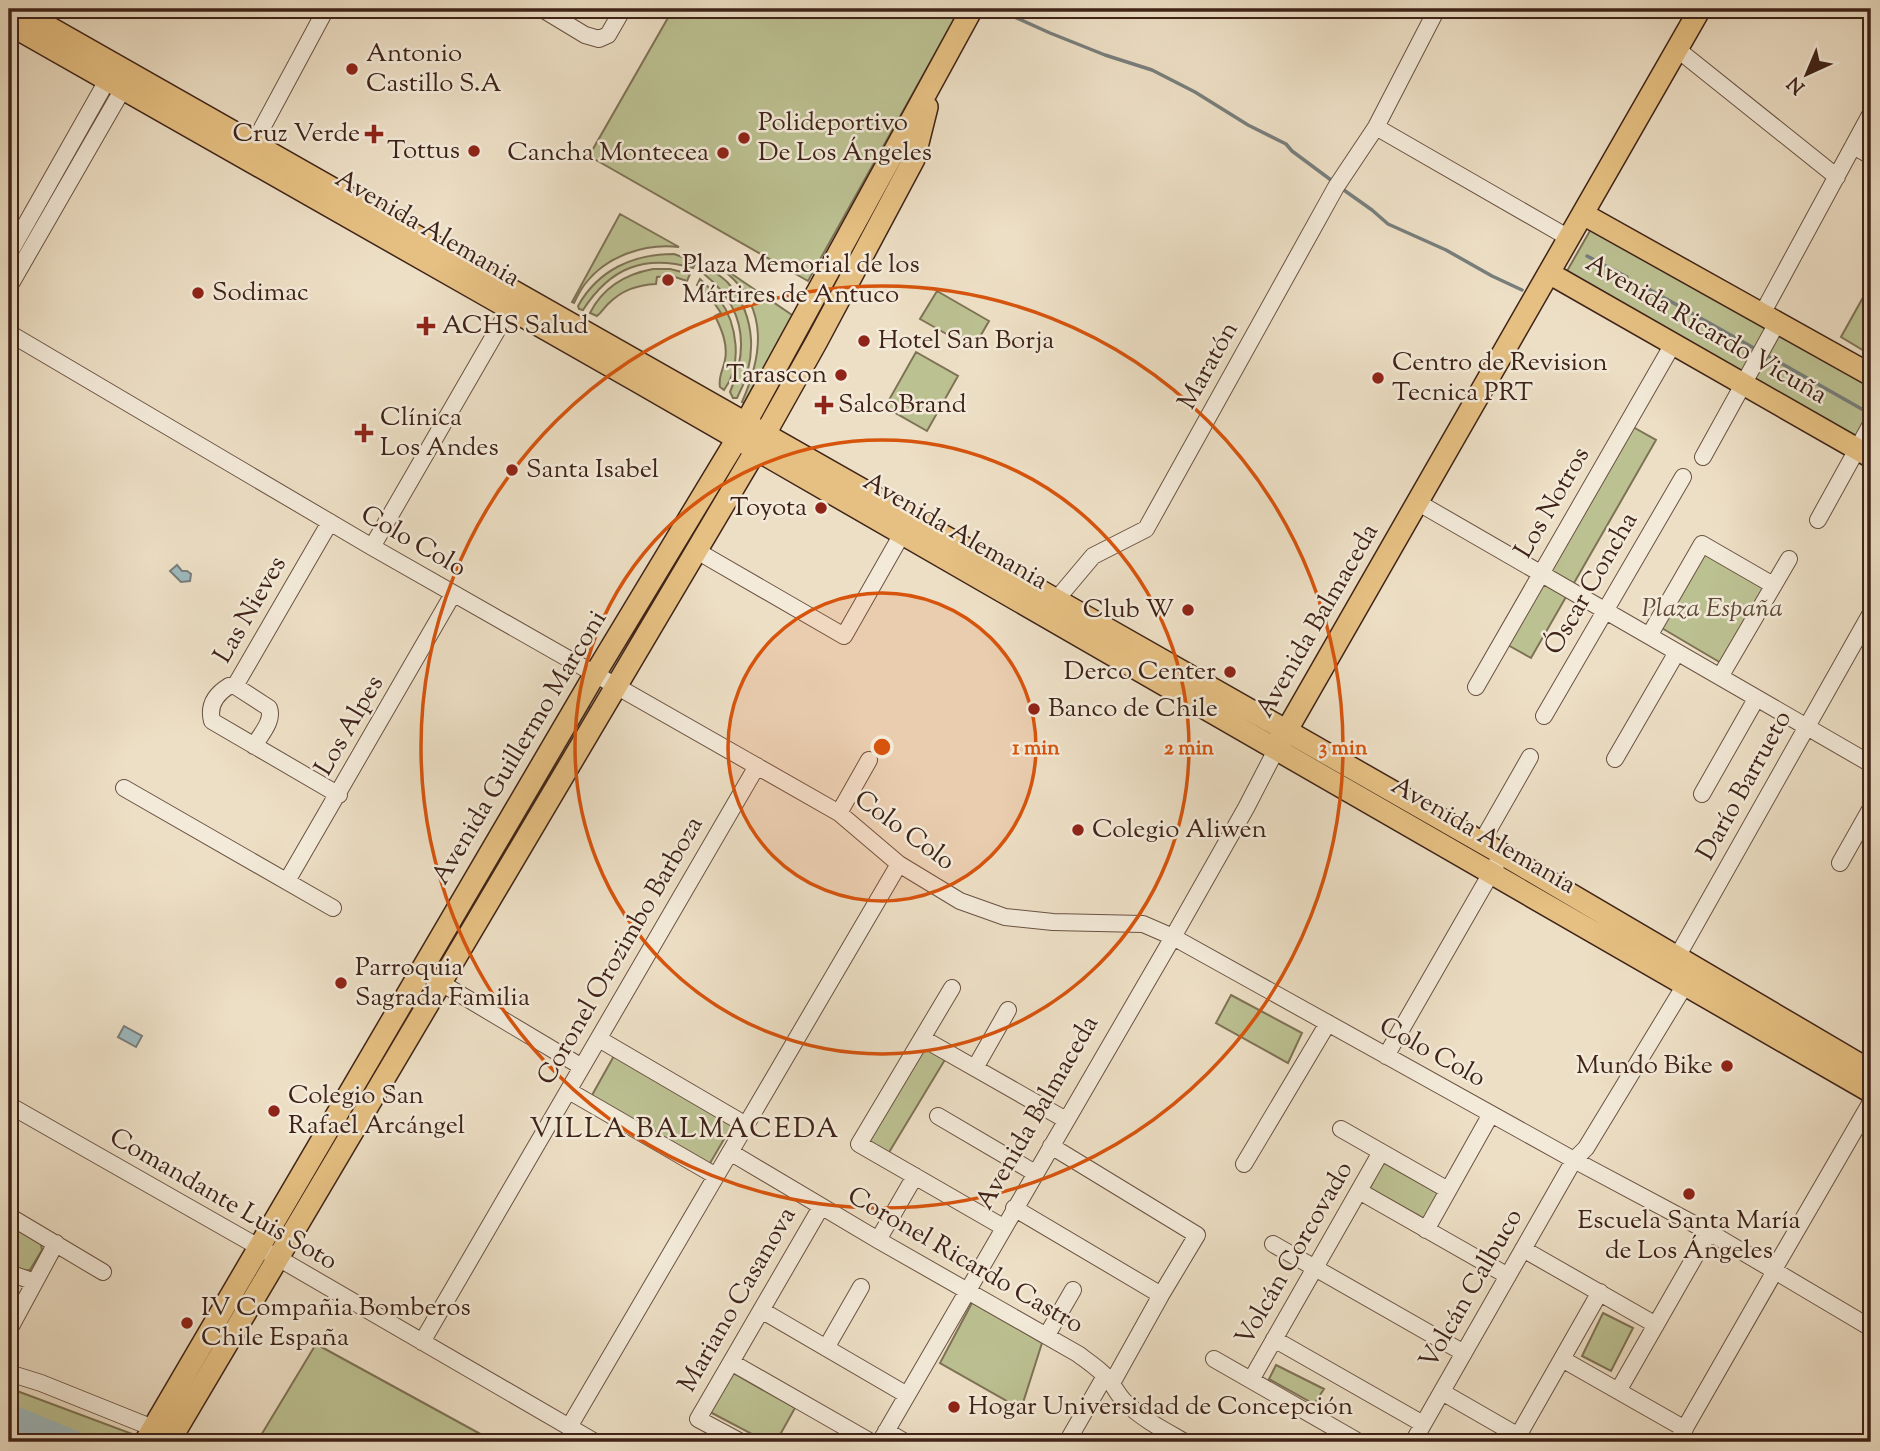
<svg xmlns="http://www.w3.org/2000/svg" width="1880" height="1451" viewBox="0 0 1880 1451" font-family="'Sorts Mill Goudy',serif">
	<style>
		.green { fill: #bcc192; stroke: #7e7255; stroke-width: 2 }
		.water { fill: #9ebabf; stroke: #787e7c; stroke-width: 2 }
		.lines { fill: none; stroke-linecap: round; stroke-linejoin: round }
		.stream { stroke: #787e7c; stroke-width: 3.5 }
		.river { stroke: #9ebabf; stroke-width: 23 }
		.minor-casing { stroke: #6a5243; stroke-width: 18 }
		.major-casing { stroke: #3f2318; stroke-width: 24 }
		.minor { stroke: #f3ead9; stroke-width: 16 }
		.major { stroke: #e6c082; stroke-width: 21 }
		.ring { fill: none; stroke: #d7540d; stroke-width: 3.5 }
		.poi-dot { fill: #8f2418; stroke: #f3ead9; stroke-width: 2.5 }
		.labels { text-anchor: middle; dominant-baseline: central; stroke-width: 5; stroke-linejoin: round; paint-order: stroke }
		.poi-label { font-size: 26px; fill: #3f2318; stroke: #f3ead9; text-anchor: start }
		.street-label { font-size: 26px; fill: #3f2318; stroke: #f3ead9 }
		.park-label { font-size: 26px; font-style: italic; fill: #5e4a36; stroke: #f3ead9 }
		.neighbourhood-label { font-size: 28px; letter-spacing: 2px; fill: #3f2318; stroke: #f3ead9 }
		.centre { fill: #d7540d; stroke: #f3ead9; stroke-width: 3.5 }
		.ring-label { font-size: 21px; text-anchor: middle; font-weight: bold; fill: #d7540d; stroke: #f3ead9; stroke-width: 5; stroke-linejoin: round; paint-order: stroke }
	</style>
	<rect width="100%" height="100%" fill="#eddfc5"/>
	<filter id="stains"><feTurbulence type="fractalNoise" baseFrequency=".00286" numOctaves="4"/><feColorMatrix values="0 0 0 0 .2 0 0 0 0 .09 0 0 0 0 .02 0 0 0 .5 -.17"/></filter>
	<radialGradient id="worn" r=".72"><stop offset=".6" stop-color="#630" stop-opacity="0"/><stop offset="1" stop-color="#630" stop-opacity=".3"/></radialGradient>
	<path class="green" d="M673,9H960L808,281L589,156Z
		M620,214L679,247C645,243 606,256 585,284C581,289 577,297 574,303L572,302Z
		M1595,222L1871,378V450L1563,278Z
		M674,254L696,262L693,268C644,254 610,268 583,310L579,309L578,306C598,270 633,254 674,254Z
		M707,267C714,272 723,277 729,284C757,318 757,361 737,398H733L730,392C750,346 744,306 704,274Z
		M653,269H670L690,274L687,281L672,276L657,277L656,284C637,285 622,290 608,304C604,308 601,313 597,316L590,313C603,287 626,274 653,269Z
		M729,272L795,317L746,404L742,402C762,357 769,310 728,274Z
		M700,279C707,286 714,292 720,300C737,324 743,365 724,390L720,387C718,377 723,370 725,360C728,345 722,330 715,316L721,313L710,297L697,285Z
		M1871,283V355L1841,337Z
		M937,291L989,321L973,349L920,319Z
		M916,352L958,376L927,431L885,407Z
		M1633,427L1656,440L1531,658L1506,644Z
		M1702,553H1708L1766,588L1721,663L1660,627Z
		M584,704L592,708L439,965L433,962Z
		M419,987L426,991L276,1245L269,1241Z
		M1231,995L1302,1033L1288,1063L1216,1023Z
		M924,1046L946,1058L888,1154L866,1143Z
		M615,1054L734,1122L709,1165L591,1097Z
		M1382,1162L1439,1194L1425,1219L1370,1188Z
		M9,1225L41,1244L42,1250L30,1270L22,1271L9,1266Z
		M973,1301L1042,1343L1021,1409L940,1363Z
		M1603,1313L1633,1328L1611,1371L1582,1356Z
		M316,1344L495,1442H257Z
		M1276,1365L1324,1389L1314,1404L1269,1379Z
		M733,1373L795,1408L776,1442H767L710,1412Z
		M9,1388L135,1435L131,1442H9Z"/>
	<path class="water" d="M177,565L182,571H187L191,574L190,581L181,582L170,571Z
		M124,1026L142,1036L136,1047L118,1037Z"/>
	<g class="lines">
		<path class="stream" d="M997,9L1050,33L1105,55L1152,70L1195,92L1248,125L1286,144L1292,151L1335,183
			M1341,188L1372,210L1388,224L1446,250L1492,276L1522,290
			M1587,256L1627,277
			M1645,287L1752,347
			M1770,357L1867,412"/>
		<path class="river" d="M9,1415L74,1442"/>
		<g class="minor-casing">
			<path id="minor" d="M542,9L585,35L599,39L608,35L623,9
				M1677,49L1837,177
				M1376,127L1569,238
				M254,143L326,9
				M1853,146L1871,156
				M9,254L113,70
				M9,287L128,80
				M1762,314L1871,113
				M9,333L372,547L839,813L899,864L960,901L1005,917L1053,922L1143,924L1173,937L1574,1160L1709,1232L1871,1328
				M1703,457L1777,323
				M1417,502L1871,764
				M1818,520L1871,424
				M372,547L514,301
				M697,551L844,636L902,534
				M1056,600L1093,556L1146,529L1336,187L1376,127L1437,9
				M1649,636L1702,544L1773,585
				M1720,677L1789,559
				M235,686H229C216,694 208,705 212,721L339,795
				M1476,687L1673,344
				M1544,716L1683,477
				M254,746C260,735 274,721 269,708L235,686L330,522
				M1615,759L1677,652
				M124,788L333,908
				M1702,794L1756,699
				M839,813L869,760
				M1481,843L1530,757
				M1840,863L1871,808
				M287,881L453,594
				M421,971L582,1067
				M952,988L859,1144L1003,1227
				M922,1038L1066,1120
				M599,1039L746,1125
				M1386,1056L1502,854
				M975,1068L1008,1010
				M569,1091L716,1176
				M9,1105L285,1262L595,1442
				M938,1116L1035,1173
				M1341,1129L1448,1190
				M1051,1146L1197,1235L1161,1295L1112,1383
				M730,1152L878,1240L1078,1354C1090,1363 1104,1372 1112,1384C1116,1390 1119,1396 1125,1402C1142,1419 1164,1430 1185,1442
				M1244,1164L1328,1023
				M1359,1191L1508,1276
				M1014,1208L1161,1295
				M9,1216L103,1272
				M1426,1230L1491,1114
				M878,1240L915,1176
				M1273,1244L1464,1353
				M1523,1249L1656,1325
				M1773,1271L1871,1102
				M9,1273L35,1282
				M761,1310L907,1395
				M9,1330L56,1243
				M1047,1335L1073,1290
				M1274,1339L1423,1424
				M422,1342L757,766
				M826,1348L861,1287
				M1214,1359L1359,1442
				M1562,1359L1685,1429
				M731,1362L871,1442
				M9,1373L41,1383L153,1428
				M1251,1380L1381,1152
				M1618,1391L1709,1232
				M1442,1392L1529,1442
				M569,1427L899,864
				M886,1431L905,1442
				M1518,1436L1600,1292
				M741,1442L698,1419L821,1207
				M880,1442L1173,937L1246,808L1276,750
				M1067,1442L1105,1376
				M1413,1442L1574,1160L1586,1148L1685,985L1677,957L1871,613
				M1677,1442L1775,1271"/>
		</g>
		<g class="major-casing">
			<path id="major" d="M17,9L1287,731L1502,854L1871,1071
				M9,24L637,381L1871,1092
				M1583,214L1871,375
				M1549,273L1871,457
				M1280,742L1700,9
				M145,1442L595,674L737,439L972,9
				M169,1442L756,450L817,341L914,159L927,107"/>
		</g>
		<use href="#minor" class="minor"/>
		<use href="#major" class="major"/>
	</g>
	<circle cx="882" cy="747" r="154" fill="#d7540d" fill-opacity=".12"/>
	<g class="ring">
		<circle cx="882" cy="747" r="154"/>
		<circle cx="882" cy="747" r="307"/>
		<circle cx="882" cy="747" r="461"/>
	</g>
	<g class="poi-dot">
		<circle cx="352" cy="69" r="7"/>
		<path d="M370.5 123.5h7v7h7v7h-7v7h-7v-7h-7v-7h7z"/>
		<circle cx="744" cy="138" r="7"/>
		<circle cx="474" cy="151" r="7"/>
		<circle cx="723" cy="153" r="7"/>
		<circle cx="668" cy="280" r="7"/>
		<circle cx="198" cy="293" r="7"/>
		<path d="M422.5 315.5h7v7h7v7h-7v7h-7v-7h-7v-7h7z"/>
		<circle cx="864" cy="341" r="7"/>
		<circle cx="841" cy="375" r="7"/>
		<circle cx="1378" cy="378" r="7"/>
		<path d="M820.5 394.5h7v7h7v7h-7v7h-7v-7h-7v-7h7z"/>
		<path d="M360.5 422.5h7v7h7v7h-7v7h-7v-7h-7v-7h7z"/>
		<circle cx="512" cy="470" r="7"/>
		<circle cx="821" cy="508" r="7"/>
		<circle cx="1188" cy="610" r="7"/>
		<circle cx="1230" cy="672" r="7"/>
		<circle cx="1034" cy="709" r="7"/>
		<circle cx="1078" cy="830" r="7"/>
		<circle cx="341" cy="983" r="7"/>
		<circle cx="1727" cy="1066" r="7"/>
		<circle cx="274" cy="1111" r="7"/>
		<circle cx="1689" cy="1194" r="7"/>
		<circle cx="187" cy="1323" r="7"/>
		<circle cx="954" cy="1407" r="7"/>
	</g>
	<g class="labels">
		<g class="poi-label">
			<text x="366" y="54">Antonio<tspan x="366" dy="30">Castillo S.A</tspan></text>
			<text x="758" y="123">Polideportivo<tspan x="758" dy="30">De Los Ángeles</tspan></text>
			<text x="360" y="134" text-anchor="end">Cruz Verde</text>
			<text x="460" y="151" text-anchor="end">Tottus</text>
			<text x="709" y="153" text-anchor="end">Cancha Montecea</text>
			<text x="682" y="265">Plaza Memorial de los<tspan x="682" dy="30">Mártires de Antuco</tspan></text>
			<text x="212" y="293">Sodimac</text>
			<text x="442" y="326">ACHS Salud</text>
			<text x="878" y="341">Hotel San Borja</text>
			<text x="1392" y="363">Centro de Revision<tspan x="1392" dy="30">Tecnica PRT</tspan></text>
			<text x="827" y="375" text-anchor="end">Tarascon</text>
			<text x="838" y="405">SalcoBrand</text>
			<text x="380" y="418">Clínica<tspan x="380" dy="30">Los Andes</tspan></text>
			<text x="526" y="470">Santa Isabel</text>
			<text x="807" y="508" text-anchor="end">Toyota</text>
			<text x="1174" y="610" text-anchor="end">Club W</text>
			<text x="1216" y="672" text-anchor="end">Derco Center</text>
			<text x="1048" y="709">Banco de Chile</text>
			<text x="1092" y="830">Colegio Aliwen</text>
			<text x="355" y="968">Parroquia<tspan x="355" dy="30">Sagrada Familia</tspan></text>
			<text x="1713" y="1066" text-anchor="end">Mundo Bike</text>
			<text x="288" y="1096">Colegio San<tspan x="288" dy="30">Rafael Arcángel</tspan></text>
			<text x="1689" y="1221" text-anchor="middle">Escuela Santa María<tspan x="1689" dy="30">de Los Ángeles</tspan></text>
			<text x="201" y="1308">IV Compañia Bomberos<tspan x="201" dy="30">Chile España</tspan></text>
			<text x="968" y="1407">Hogar Universidad de Concepción</text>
		</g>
		<g class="street-label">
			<text transform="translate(427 229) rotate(30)">Avenida Alemania</text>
			<text transform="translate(1706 330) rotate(30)">Avenida Ricardo Vicuña</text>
			<text transform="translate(1209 366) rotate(-61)">Maratón</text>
			<text transform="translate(1553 503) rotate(-60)">Los Notros</text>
			<text transform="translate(955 532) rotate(30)">Avenida Alemania</text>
			<text transform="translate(413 542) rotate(30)">Colo Colo</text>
			<text transform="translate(1592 584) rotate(-60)">Óscar Concha</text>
			<text transform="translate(251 610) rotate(-60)">Las Nieves</text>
			<text transform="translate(1318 621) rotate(-60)">Avenida Balmaceda</text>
			<text transform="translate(350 726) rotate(-60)">Los Alpes</text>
			<text transform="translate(520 748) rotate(-59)">Avenida Guillermo Marconi</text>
			<text transform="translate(1745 786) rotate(-61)">Darío Barrueto</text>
			<text transform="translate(904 831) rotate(36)">Colo Colo</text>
			<text transform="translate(1483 836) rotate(30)">Avenida Alemania</text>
			<text transform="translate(621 951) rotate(-60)">Coronel Orozimbo Barboza</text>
			<text transform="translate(1432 1053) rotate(29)">Colo Colo</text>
			<text transform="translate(1038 1113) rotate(-60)">Avenida Balmaceda</text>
			<text transform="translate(223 1200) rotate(30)">Comandante Luis Soto</text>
			<text transform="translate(1295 1254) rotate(-60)">Volcán Corcovado</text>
			<text transform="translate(965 1261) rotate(30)">Coronel Ricardo Castro</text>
			<text transform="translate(1472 1289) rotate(-60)">Volcán Calbuco</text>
			<text transform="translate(738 1300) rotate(-60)">Mariano Casanova</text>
		</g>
		<g class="park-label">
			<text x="1712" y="609">Plaza España</text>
		</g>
		<g class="neighbourhood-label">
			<text x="685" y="1130">VILLA BALMACEDA</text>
		</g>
	</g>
	<circle cx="882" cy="747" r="10" class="centre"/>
	<g class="ring-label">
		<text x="1036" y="754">1 min</text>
		<text x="1189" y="754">2 min</text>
		<text x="1343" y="754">3 min</text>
	</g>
	<rect width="1880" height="1451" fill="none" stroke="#eddfc5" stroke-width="35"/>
	<rect x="10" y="10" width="1859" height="1430" fill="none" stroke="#3f2318" stroke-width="3.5"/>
	<rect x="18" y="18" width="1845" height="1416" fill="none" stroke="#3f2318" stroke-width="2"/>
	<g transform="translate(1807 74) rotate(224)" stroke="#f3ead9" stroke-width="5" paint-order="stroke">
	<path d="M0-5L12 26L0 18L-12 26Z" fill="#3f2318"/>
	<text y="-10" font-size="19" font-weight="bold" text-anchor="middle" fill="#3f2318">N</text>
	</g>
	<rect width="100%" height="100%" filter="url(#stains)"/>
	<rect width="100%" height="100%" fill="url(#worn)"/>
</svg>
